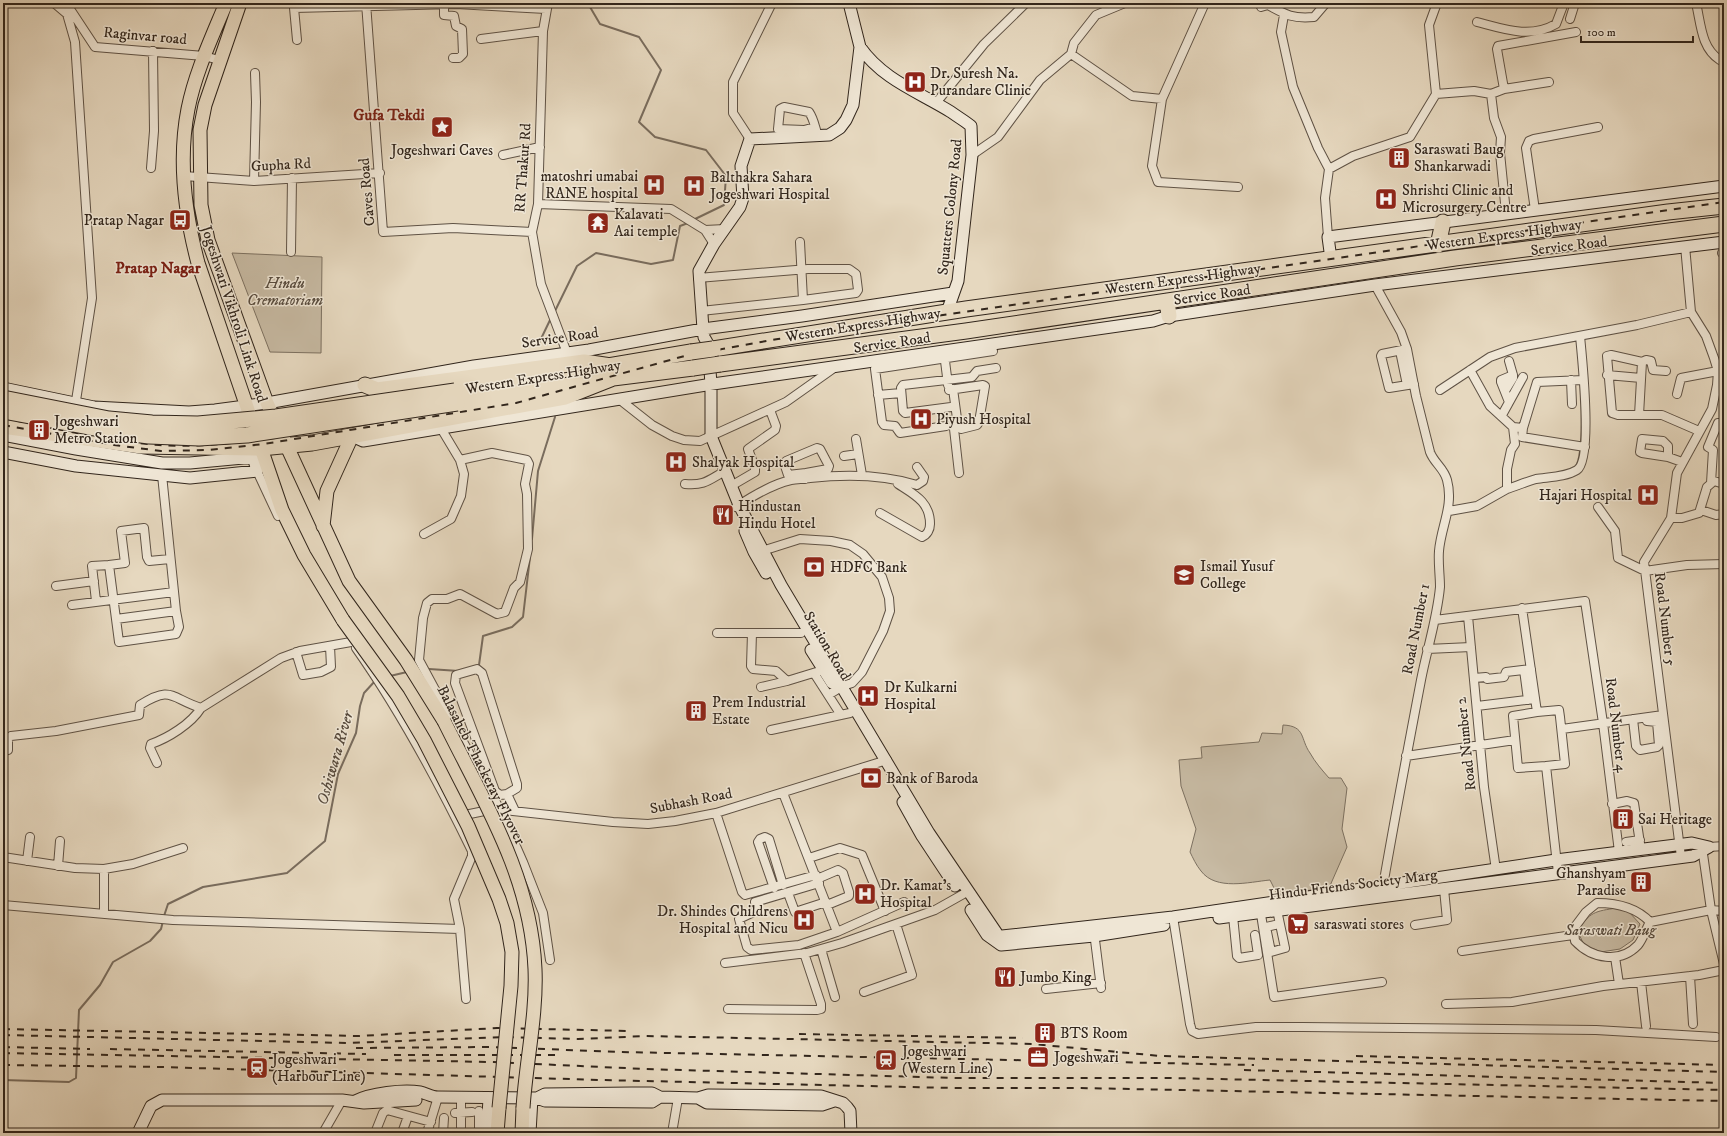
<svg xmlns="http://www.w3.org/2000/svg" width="1727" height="1136" viewBox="0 0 1727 1136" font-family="'IM FELL DW Pica',serif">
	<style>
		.green { fill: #c7baa3; stroke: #7c7060 }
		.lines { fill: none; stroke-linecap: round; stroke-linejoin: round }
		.stream { stroke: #796c5d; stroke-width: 2 }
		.street-casing { stroke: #5f5245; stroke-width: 10 }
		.secondary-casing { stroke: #32261c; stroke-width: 13 }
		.primary-casing { stroke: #32261c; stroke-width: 15 }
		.highway-casing { stroke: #32261c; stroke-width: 17 }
		.street { stroke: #efe6d5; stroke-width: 8 }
		.secondary { stroke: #efe6d5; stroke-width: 11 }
		.primary { stroke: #e6d8bf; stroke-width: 13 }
		.highway { stroke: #e6d8bf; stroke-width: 15 }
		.rail { stroke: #32261c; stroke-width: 2; stroke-dasharray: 7 7; stroke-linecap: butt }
		.primary-bridge-casing { stroke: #32261c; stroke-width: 15; stroke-linecap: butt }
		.highway-bridge-casing { stroke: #32261c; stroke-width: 17; stroke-linecap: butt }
		.primary-bridge { stroke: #e6d8bf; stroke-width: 13 }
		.highway-bridge { stroke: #e6d8bf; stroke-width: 15 }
		.labels { text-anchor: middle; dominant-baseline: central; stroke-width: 3; stroke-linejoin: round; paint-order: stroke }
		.street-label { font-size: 15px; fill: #32261c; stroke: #efe6d5 }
		.poi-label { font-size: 15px; fill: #32261c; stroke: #efe6d5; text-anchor: start }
		.park-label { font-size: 15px; font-style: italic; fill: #574b3e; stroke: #efe6d5 }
		.neighbourhood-label { font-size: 16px; font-weight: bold; fill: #7a1f14; stroke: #efe6d5 }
		.water-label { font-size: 16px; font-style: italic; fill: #56493c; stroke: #efe6d5 }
	</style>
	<rect width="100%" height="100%" fill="#e6d8bf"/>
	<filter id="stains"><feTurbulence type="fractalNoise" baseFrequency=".005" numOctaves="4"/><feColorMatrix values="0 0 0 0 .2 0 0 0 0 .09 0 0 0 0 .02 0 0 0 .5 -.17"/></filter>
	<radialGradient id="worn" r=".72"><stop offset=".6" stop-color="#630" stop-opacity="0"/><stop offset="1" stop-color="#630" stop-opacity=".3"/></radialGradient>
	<path class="green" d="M232,253L322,257L321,353L270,352Z
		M1283,725C1306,726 1300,739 1310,753C1315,762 1322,770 1329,778H1341L1347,788L1342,829L1347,847L1329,888L1277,894L1270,880C1249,882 1216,891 1201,871C1196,865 1193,858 1190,852L1196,829L1181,786L1179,760L1202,758L1201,747L1259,742L1262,733L1282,734Z
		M1617,908L1629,912L1640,924L1633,940L1620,949L1601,952L1584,945L1578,932C1588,912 1596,911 1617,908Z"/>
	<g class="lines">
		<path class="stream" d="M591,3L590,7L600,24L639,37L661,70L639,122L655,137L706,150L726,176L724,205L693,220
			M555,311L577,266L596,253L651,264L673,260L680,226L688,223
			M538,345L551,318
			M532,539L538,471L555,417
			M476,667L479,665L483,636L512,627L523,617L530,557
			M429,669L459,671
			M390,676L407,672
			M164,916L168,904L203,887L287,873L325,841L338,774L356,733L360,706L364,693L375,681
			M3,1080L69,1082L76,1078L79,1010L100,985L113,962L150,941L161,929L163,921"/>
		<g class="street-casing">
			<path id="street" d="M54,3L67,14L75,42L92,298L75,407
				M66,3L95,47L204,56L219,60
				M293,3L294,8L456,4L546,9
				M366,3L383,232L453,228L532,232
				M548,3L543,31L538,204L532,232L541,284L567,353
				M1205,3L1162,99L1152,166L1158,182L1238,187
				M1696,3C1701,24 1701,48 1720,60L1724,59
				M444,5V15L454,16L456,26L462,29L463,54L459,58H453
				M1261,7L1268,5C1286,15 1293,19 1314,17L1326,3
				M294,8L297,40
				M1284,15L1281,32L1293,87L1318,148L1329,169
				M1570,19L1575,3
				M1477,22C1504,29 1530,39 1556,24L1564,3
				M481,39L543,31
				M1071,54L1132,96L1162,99
				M1504,89L1549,82
				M1436,94L1474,91L1491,94L1494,118L1501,137L1500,153L1506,213
				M1491,94L1504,89L1497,49L1498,46L1576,32
				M936,103L984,44L1026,3
				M815,127L804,130L778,129L780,109L784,107L809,112C814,119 815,128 818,136
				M750,139L733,113V82L772,3
				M503,155L540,147
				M972,155L998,137L1040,80L1071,54L1074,43L1096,15L1125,3
				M151,168L154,131L153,51
				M184,176L254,181L380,173
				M254,181L256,102L255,73
				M538,204L671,209L705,230L714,244
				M1535,210L1526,148L1529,141L1534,139L1598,127
				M705,230L725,229
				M1328,237L1325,198L1329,169L1353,156L1410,137L1436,94L1429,25L1437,3
				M291,252L292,178
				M1722,253H1724
				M698,278L808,269H849L856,274L858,290L856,293L803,300
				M1375,285L1401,332L1407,349L1416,396L1430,452C1434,463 1444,468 1447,480C1454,506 1441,526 1439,551C1438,563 1440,575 1440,587C1437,619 1427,649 1421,680C1408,748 1395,817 1383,886L1384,890
				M701,311L803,300L800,242
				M1407,349L1382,354L1381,356L1389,388L1414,384
				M1400,351L1407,385
				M944,353L948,385
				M1509,361L1513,375
				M1642,362L1611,355L1607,356L1612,413L1618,415H1662L1699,431
				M1607,375L1641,378
				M1571,380L1572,404
				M949,390L983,385L985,386L979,422L977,425L961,429L958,426L953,389
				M1440,390L1490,357L1515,348L1637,325L1691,312
				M1505,391L1513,378V375L1501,380V382L1509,402
				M1677,394L1681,378L1718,371
				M878,395L901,393
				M619,399L652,425L672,436L684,440L700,441L786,402L834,368
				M951,407L905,413L903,411L901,388L903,385L972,377L977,371L996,368
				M1502,415L1523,377
				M1639,415L1642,362L1646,360L1651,361L1653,370L1666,371
				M953,420L959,473
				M946,426L900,433L895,426L884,425L882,422L875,369L993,351
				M1513,427L1523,428L1537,382L1583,380
				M1523,428L1522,437L1585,447
				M856,439L862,475
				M844,456L858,454
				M1668,457L1642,453L1640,452L1642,439L1663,441L1668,446V457L1682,462
				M460,460L492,453L527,460L529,464L525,484L527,494L528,549L520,582L514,588L505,612L497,614L460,594L447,599H432L427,603L423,618L419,660L500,810L523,862L543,913L550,960
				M257,471L278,516
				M162,475L176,611L116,619L109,565L125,563L121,531L144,528L147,557L149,561L170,559
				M805,479L806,473L788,475L785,466L786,461L817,448L820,449L829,466L828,469L806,473
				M1711,483L1713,450L1708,447L1718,423L1724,424
				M685,484C704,486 709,480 725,471
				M731,486L755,472V468L748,449L775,430L776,426L770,410
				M1507,489C1516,486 1526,482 1536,479C1548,477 1566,477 1577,470C1593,460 1582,357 1580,336
				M736,507C751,497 773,484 791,480C797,479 804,479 810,478C846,474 882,474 917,485L923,481L924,477L917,467
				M1598,507L1615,531L1618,558L1645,571L1687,565L1724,564
				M1701,510L1716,515L1724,514
				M1449,511L1477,506L1507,489V469L1511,450L1515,444L1513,427L1490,406L1470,370
				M880,513L922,537C927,535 930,530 930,524C930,502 915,495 898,484L900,481
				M1671,518H1682L1699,513L1707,487L1714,481L1724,484
				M424,534L451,519L461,496L464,474L460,460L442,430
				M759,552L800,539L831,541L850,545L863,554L882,577L889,598L890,611L883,631L862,672L852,683L843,686L828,695
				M56,586L94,581
				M96,601L92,566L109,565
				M72,605L174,592
				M1522,608L1537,712L1513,716L1518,768L1546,766L1558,873
				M1468,616L1484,787L1496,870
				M116,619L119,642L176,634L179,627L176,611
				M1435,620L1585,601L1603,723L1619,852
				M717,633H801
				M752,633L751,666L753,669L776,671L787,681L823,670
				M1427,649L1471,647
				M296,652L303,675L321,672L331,667L330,646
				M1524,670L1528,700
				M814,673L841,715
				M1474,678L1486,677L1487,679L1504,677L1506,672L1531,669
				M761,687L787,681
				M1477,706L1535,699
				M1537,712L1559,710L1560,717L1565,764L1546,766
				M1633,719L1636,746L1640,750L1657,747L1659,745L1657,722L1647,721
				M1562,729L1663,715
				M771,730L850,713
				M3,751L8,750V739L11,736L56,731L139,715L140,705C172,685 170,698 201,708L281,658L300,651L351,642
				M1406,756L1515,740
				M157,763L150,748L151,744C168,738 191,724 201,708
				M783,793L837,932L904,902
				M507,794L517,788V784L482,673L477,669L456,675L455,683L495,791L500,795L507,794L515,811
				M1612,804L1627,801L1634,803L1641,850
				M716,813L742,892L745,895L816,875
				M460,816L494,809L613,822L648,824L675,821L716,813L887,760
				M1626,842L1640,840
				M1702,847L1711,910L1724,964
				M1709,847L1724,846
				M3,857L75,868L104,869
				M1681,857L1644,562L1671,518L1677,473L1712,409L1717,385L1718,371L1714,358L1706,336L1691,312L1685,246
				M809,858L840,848L862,855L885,911
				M27,861L30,837
				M58,866L60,841
				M817,879L838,870L843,873L849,892V896L827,905
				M819,883L755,902L756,911L739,919L747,947L751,950L799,945L837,932
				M774,888L758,842L760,839L765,837L769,839L783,885
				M788,893L795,912L826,902
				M1597,903C1617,903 1636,907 1650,922C1646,929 1643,939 1638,945C1620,964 1592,959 1575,941L1574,928L1586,912Z
				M3,905L173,920L460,929L454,899L472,856V851C438,781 401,712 356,648
				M1260,908L1274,997L1382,982
				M1277,910L1285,948L1271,952L1266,927L1279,924
				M104,914V869L133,864L183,848
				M1233,916L1237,956L1239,958L1258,955L1255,935
				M1173,917L1190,1024L1192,1031L1198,1034L1256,1027H1303L1596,1030L1716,1037
				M1650,922L1711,910L1724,911
				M1415,925L1447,920L1444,889
				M460,929L466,999
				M1094,932L1101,988
				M821,949L835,997
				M1462,951L1573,935
				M1615,957L1619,984
				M725,963L807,953L842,943L935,910L967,892
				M1690,976L1693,1024
				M1641,982L1646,1026
				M1046,989L1101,983
				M864,992L912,975L896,924
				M1446,1004L1512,1002L1603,986L1699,975L1724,970
				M728,1009L817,1010L821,1009V1004L804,953
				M461,1097V1127
				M455,1113L472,1112
				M323,1133L342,1100
				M375,1133L383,1113L387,1110L431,1122
				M402,1133L408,1116
				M427,1133L438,1097
				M443,1133L444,1118
				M479,1133V1111
				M672,1133L678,1098"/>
		</g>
		<g class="secondary-casing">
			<path id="secondary" d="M849,3L860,47L853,105L846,120L840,128L829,135L750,139L741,166L743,198L740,207L714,244L699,271L703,329L704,337L708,344L711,384V436L739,505L781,585L929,833L998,935L1002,936L1173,917L1556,860L1692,843L1709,847
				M860,47C883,80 919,92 951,112C958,117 965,121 971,126L972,155L958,281L947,312
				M1331,259L1328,237L1724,186
				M3,388L94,407L189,412L215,410L267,403L474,366L589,350L703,329L802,316L953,293
				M3,435L76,449L162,463H190L254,457
				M352,436L363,441L706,385L1153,321L1169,316L1375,285L1724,242
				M3,452L76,466L190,478L257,471L251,449
				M745,531L754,552L766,573
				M811,650L832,683
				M903,802L922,836L955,886
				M971,910L987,935L1001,945L1094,936L1164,925
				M1219,918L1693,856L1709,847
				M537,1098L545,1094L632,1093H652L660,1097L698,1098L708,1095L821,1096L843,1103L847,1107L850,1111L851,1133
				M698,1098L707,1103L822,1105L834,1101
				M355,1101C370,1093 404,1089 420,1092C426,1093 431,1097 438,1097L537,1098L545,1101L652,1102L660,1097
				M138,1133L151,1106L162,1100H342L364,1103L416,1100
				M487,1133L489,1098
				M530,1133L532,1098"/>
		</g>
		<g class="primary-casing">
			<path id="primary" d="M226,3C212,37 195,73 188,109C178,160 185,214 198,263L282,510L304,555L343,620
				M240,3L205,105L200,130L201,205L208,240L267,403L349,581L406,660L444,721
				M323,526L327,491L352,436
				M497,1133L499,1108
				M522,1133L523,1108"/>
		</g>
		<g class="highway-casing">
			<path id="highway" d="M1438,245L1443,222
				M1167,301L1169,316
				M713,349L966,309L1668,212L1724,206
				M720,364L966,331L1455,258L1724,224
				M602,367L691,352
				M365,385L377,390L584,362L611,366
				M455,391L537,377
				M457,403L613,378L693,368
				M3,426L141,446L261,448L312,443L565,397L613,378"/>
		</g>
		<use href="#street" class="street"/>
		<use href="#secondary" class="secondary"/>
		<use href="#primary" class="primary"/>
		<use href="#highway" class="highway"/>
		<path class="rail" d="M3,418C55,428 107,441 159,445C228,450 311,430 380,419
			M3,425L114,445L161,451L209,450L264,444L516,403L688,355L778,339L1724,202
			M3,1029L359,1036L497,1028L631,1031
			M799,1034L1023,1038
			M3,1035L347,1043L504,1037L578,1039L646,1036L1032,1044L1161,1056L1724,1072
			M3,1047L90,1049
			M356,1048L491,1047L621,1052L1254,1065
			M110,1049L366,1054
			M3,1053L492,1062L646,1069L955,1078H1169L1724,1090
			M394,1055H562
			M1356,1056L1724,1065
			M3,1065L160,1067L601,1080L954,1088H1081L1724,1101
			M1244,1070L1724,1083"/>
		<g class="primary-bridge-casing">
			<path id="primary-bridge" d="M343,620L398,696L424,740L468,826L499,899L507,923L512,952L511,986L499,1108
				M444,721C484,802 531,876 535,969C537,1014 526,1062 523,1108"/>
		</g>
		<g class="highway-bridge-casing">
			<path id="highway-bridge" d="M691,352L713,349
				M693,368L720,364
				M3,398L109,419L152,423L198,424L276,417L455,391
				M3,411L110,431L149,436L199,438L247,435L457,403"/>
		</g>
		<use href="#primary-bridge" class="primary-bridge"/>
		<use href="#highway-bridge" class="highway-bridge"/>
	</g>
	<defs>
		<g id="hospital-square" transform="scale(1.15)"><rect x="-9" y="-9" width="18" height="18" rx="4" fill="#8f2418" stroke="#efe6d5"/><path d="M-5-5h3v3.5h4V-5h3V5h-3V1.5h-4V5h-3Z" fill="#fff"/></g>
		<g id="sight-square" transform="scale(1.15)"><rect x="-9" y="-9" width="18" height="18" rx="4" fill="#8f2418" stroke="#efe6d5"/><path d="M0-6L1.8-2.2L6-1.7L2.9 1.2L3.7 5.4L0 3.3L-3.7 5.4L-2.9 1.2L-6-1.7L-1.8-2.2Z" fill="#fff"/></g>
		<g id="building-square" transform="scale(1.15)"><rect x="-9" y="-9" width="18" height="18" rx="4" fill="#8f2418" stroke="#efe6d5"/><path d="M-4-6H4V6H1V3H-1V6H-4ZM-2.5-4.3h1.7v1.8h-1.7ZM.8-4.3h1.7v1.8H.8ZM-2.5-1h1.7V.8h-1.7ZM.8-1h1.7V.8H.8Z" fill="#fff"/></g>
		<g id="bus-square" transform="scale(1.15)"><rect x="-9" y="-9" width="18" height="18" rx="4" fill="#8f2418" stroke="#efe6d5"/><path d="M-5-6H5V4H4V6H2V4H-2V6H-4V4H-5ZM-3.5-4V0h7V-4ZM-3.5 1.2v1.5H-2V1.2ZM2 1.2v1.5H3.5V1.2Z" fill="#fff"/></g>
		<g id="temple-square" transform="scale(1.15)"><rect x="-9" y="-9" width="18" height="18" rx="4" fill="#8f2418" stroke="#efe6d5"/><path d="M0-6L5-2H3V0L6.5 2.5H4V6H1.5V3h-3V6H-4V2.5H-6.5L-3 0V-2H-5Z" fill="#fff"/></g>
		<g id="restaurant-square" transform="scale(1.15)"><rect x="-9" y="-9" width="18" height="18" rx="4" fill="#8f2418" stroke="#efe6d5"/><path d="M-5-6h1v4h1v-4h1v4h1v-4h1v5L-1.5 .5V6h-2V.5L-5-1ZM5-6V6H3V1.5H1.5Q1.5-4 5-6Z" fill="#fff"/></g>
		<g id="bank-square" transform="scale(1.15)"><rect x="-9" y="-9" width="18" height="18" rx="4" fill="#8f2418" stroke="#efe6d5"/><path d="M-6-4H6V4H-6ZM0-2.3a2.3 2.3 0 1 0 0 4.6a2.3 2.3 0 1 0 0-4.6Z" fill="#fff"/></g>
		<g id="university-square" transform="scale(1.15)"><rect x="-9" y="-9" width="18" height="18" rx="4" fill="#8f2418" stroke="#efe6d5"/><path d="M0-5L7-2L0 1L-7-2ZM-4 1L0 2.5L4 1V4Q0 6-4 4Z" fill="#fff"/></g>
		<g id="supermarket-square" transform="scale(1.15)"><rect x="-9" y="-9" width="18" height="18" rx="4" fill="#8f2418" stroke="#efe6d5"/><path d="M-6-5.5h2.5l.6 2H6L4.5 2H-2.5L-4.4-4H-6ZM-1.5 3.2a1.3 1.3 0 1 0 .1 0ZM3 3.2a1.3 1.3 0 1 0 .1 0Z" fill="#fff"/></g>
		<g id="office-square" transform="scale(1.15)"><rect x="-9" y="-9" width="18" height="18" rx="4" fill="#8f2418" stroke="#efe6d5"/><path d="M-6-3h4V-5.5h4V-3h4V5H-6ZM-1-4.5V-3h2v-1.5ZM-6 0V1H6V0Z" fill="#fff"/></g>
		<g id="station-square" transform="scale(1.15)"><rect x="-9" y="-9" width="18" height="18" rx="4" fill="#8f2418" stroke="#efe6d5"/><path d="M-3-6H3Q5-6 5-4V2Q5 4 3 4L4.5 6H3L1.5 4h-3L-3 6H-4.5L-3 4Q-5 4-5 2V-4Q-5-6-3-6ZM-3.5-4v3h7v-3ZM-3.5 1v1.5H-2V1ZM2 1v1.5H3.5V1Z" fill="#fff"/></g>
	</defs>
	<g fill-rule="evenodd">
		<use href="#hospital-square" x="915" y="82"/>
		<use href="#sight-square" x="442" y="127"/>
		<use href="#building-square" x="1399" y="158"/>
		<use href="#hospital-square" x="654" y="185"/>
		<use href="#hospital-square" x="694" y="186"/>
		<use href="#hospital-square" x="1386" y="199"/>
		<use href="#bus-square" x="180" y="220"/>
		<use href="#temple-square" x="598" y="223"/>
		<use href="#hospital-square" x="921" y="419"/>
		<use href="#building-square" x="39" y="430"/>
		<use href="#hospital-square" x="676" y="462"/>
		<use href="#hospital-square" x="1648" y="495"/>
		<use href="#restaurant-square" x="723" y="515"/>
		<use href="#bank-square" x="814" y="567"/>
		<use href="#university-square" x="1184" y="575"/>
		<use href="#hospital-square" x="868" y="696"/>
		<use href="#building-square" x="696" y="711"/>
		<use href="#bank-square" x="871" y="778"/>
		<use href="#building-square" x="1623" y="819"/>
		<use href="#building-square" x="1641" y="882"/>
		<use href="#hospital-square" x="865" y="894"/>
		<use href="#hospital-square" x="804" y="920"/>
		<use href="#supermarket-square" x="1298" y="924"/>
		<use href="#restaurant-square" x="1005" y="977"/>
		<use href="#building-square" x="1045" y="1033"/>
		<use href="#office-square" x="1038" y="1057"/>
		<use href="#station-square" x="886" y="1060"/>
		<use href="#station-square" x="257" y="1068"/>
	</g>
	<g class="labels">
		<g class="street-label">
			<text transform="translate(145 36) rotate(5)">Raginvar road</text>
			<text transform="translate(281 165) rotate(-3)">Gupha Rd</text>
			<text transform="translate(523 168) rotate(-86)">RR Thakur Rd</text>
			<text transform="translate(367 192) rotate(-95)">Caves Road</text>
			<text transform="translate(950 207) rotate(-84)">Squatters Colony Road</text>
			<text transform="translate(1504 235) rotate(-8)">Western Express Highway</text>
			<text transform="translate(1569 246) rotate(-7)">Service Road</text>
			<text transform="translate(1183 279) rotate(-8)">Western Express Highway</text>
			<text transform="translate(1212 295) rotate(-8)">Service Road</text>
			<text transform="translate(234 314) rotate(72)">Jogeshwari Vikhroli Link Road</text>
			<text transform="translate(863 325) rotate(-9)">Western Express Highway</text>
			<text transform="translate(560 338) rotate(-8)">Service Road</text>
			<text transform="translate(892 343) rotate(-8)">Service Road</text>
			<text transform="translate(543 377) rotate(-9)">Western Express Highway</text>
			<text transform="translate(1665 619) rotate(83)">Road Number 5</text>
			<text transform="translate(1416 629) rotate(-79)">Road Number 1</text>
			<text transform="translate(827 646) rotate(59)">Station Road</text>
			<text transform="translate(1616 725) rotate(83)">Road Number 4</text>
			<text transform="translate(1466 744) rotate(-96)">Road Number 2</text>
			<text transform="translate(481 765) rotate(63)">Balasaheb Thackeray Flyover</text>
			<text transform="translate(691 801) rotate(-11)">Subhash Road</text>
			<text transform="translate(1353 885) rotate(-7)">Hindu Friends Society Marg</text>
		</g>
		<g class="poi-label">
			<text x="930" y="73">Dr. Suresh Na.<tspan x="930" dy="17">Purandare Clinic</tspan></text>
			<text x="1414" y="149">Saraswati Baug<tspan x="1414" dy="17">Shankarwadi</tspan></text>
			<text x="442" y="150" text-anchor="middle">Jogeshwari Caves</text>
			<text x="638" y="176" text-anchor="end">matoshri umabai<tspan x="638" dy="17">RANE hospital</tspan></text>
			<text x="710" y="177">Balthakra Sahara<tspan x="710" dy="17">Jogeshwari Hospital</tspan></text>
			<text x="1402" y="190">Shrishti Clinic and<tspan x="1402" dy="17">Microsurgery Centre</tspan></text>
			<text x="614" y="214">Kalavati<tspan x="614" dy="17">Aai temple</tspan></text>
			<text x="164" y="220" text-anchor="end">Pratap Nagar</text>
			<text x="936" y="419">Piyush Hospital</text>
			<text x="54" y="421">Jogeshwari<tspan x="54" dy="17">Metro Station</tspan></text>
			<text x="692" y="462">Shalyak Hospital</text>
			<text x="1632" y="495" text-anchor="end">Hajari Hospital</text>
			<text x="738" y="506">Hindustan<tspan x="738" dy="17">Hindu Hotel</tspan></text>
			<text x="1200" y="566">Ismail Yusuf<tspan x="1200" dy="17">College</tspan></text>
			<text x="830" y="567">HDFC Bank</text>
			<text x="884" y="687">Dr Kulkarni<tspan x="884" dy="17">Hospital</tspan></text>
			<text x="712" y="702">Prem Industrial<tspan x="712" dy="17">Estate</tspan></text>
			<text x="886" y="778">Bank of Baroda</text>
			<text x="1638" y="819">Sai Heritage</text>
			<text x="1626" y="873" text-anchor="end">Ghanshyam<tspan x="1626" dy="17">Paradise</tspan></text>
			<text x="880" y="885">Dr. Kamat's<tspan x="880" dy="17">Hospital</tspan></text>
			<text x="788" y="911" text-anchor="end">Dr. Shindes Childrens<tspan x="788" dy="17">Hospital and Nicu</tspan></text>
			<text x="1314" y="924">saraswati stores</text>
			<text x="1020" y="977">Jumbo King</text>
			<text x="1060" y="1033">BTS Room</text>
			<text x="902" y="1051">Jogeshwari<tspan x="902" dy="17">(Western Line)</tspan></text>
			<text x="1054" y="1057">Jogeshwari</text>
			<text x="272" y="1059">Jogeshwari<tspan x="272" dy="17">(Harbour Line)</tspan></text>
		</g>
		<g class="park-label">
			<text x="285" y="283">Hindu<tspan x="285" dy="17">Crematoriam</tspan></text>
			<text x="1610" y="930">Saraswati Baug</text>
		</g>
		<g class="neighbourhood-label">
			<text x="389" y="115">Gufa Tekdi</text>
			<text x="158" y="268">Pratap Nagar</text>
		</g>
		<g class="water-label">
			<text transform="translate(335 758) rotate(-74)">Oshiwara River</text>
		</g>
	</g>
	<rect width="1727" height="1136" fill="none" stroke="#e6d8bf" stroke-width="16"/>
	<rect x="4" y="4" width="1719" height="1128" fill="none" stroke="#32261c" stroke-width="2"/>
	<rect x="8" y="8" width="1711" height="1120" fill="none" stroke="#32261c"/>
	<path d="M1581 36v6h112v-6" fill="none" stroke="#32261c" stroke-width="2"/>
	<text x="1587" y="36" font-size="12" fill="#32261c" stroke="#efe6d5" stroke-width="3" paint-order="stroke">100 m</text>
	<rect width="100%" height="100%" filter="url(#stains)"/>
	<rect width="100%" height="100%" fill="url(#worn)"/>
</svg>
